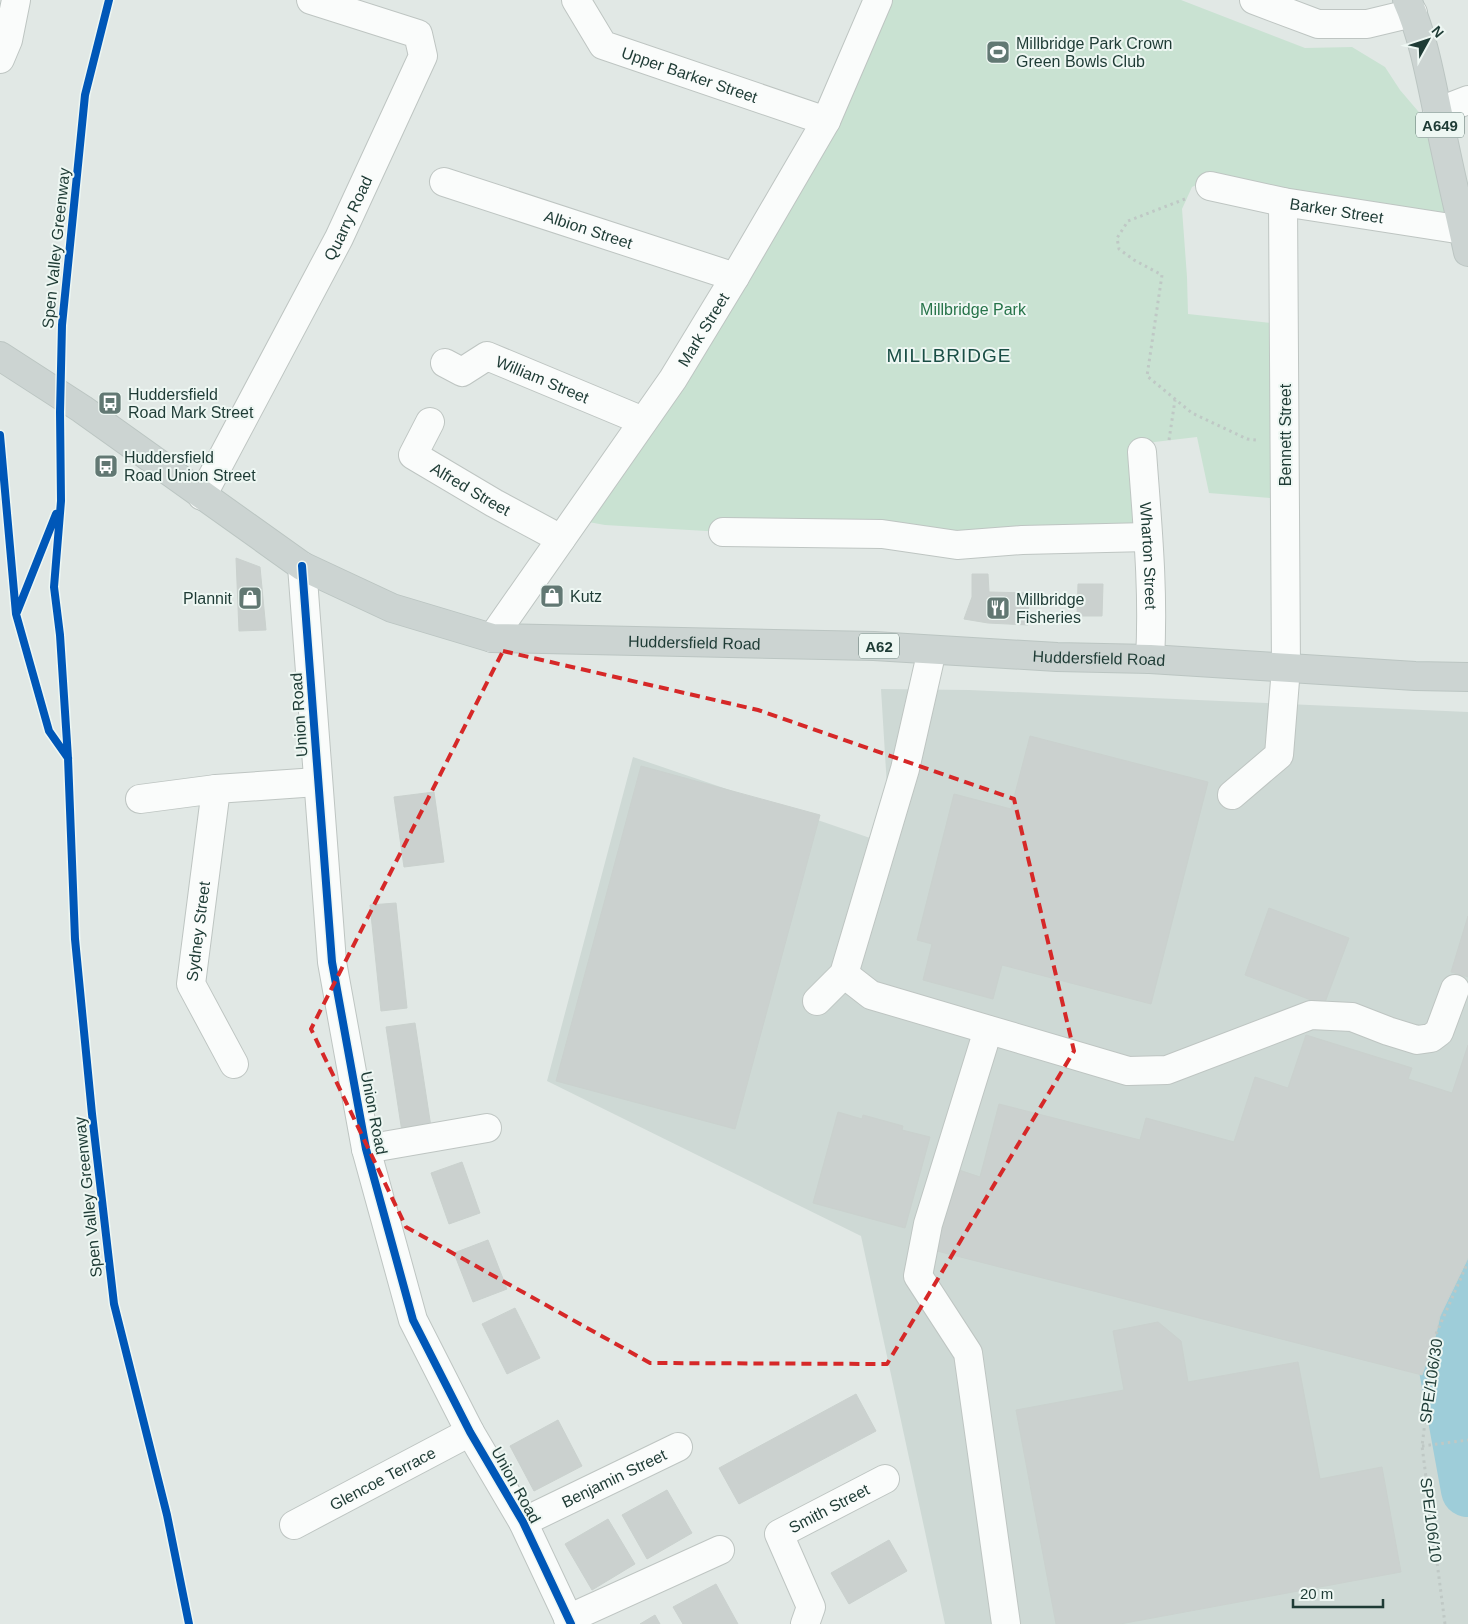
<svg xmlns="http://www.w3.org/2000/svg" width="1468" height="1624" viewBox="0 0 1468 1624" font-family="Helvetica,sans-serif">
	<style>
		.built { fill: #ced9d5 }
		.green { fill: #c9e2d2 }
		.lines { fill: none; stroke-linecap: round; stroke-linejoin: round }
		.river { stroke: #9ecdd9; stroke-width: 54 }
		.building { fill: #cbd1cf; stroke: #cad1ce }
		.minor-casing { stroke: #bec5c2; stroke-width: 30 }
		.major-casing { stroke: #bbc5c2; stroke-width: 30 }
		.path { stroke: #bfc8c5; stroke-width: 3; stroke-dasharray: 2.5 4; stroke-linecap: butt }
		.minor { stroke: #fafcfb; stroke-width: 28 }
		.major { stroke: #ccd4d2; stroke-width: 28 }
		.cycleway-casing { stroke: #eef7f3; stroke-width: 11 }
		.cycleway { stroke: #0057b8; stroke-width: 8 }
		.marked { fill: none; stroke: #d62828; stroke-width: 4; stroke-dasharray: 10 6; stroke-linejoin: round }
		.labels { text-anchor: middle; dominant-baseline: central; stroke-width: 4; stroke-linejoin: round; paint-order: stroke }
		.shield { fill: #eef7f3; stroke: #5c736e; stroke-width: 1 }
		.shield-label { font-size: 15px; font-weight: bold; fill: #1e3b35 }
		.poi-label { font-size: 16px; fill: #1e3b35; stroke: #eef7f3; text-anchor: start }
		.street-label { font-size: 16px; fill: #1e3b35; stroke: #eef7f3 }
		.park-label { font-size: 16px; fill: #27744a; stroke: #eef7f3 }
		.quarter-label { font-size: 19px; letter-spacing: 1px; fill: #1a4e45; stroke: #eef7f3 }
	</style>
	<rect width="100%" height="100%" fill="#e1e8e5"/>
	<path class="built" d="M881,689L969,690L1468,712V1624H945L861,1236L547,1081L633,757L873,839L887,787Z"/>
	<path class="green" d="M888,0H1181L1305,48L1352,47L1385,67L1400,90L1429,124L1456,218L1213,177L1192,187L1182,209L1187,277L1188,314L1271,323L1274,435L1270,498L1209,493L1197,437L1146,443L1143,533L723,532L605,525L583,521Z"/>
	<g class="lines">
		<path class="river" d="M1468,1274L1440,1336L1468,1490"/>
	</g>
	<path class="building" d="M236,558L260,567L266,630L239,631Z
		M972,574H988L989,592L1029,593L1028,625L988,623L964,619L972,597Z
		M1078,584H1103L1102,616H1077Z
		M1030,736L1208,782L1151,1004L1002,965L993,999L923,980L932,944L917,940L954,794L1011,809Z
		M641,766L820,815L735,1129L556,1081Z
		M434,792L444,862L404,867L394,797Z
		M396,903L407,1008L381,1011L370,905Z
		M1269,908L1349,938L1324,1005L1245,975Z
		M1468,916V977L1451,972Z
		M415,1023L431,1127L402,1132L386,1027Z
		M1306,1035L1412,1068L1408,1079L1452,1093L1468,1045V1258L1440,1316L1436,1334L1422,1375L933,1250L956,1169L980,1177L999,1104L1140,1140L1146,1118L1234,1142L1255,1077L1288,1088Z
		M838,1112L862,1119L863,1115L903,1126L902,1130L930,1137L905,1228L813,1203Z
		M462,1162L480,1213L449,1224L431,1173Z
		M488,1240L507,1289L473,1302L454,1253Z
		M515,1308L540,1358L507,1374L482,1324Z
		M1158,1322L1181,1341L1188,1382L1298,1362L1320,1479L1382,1467L1401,1572L1120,1624H1056L1016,1410L1124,1390L1113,1331Z
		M856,1394L876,1431L739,1504L719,1468Z
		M558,1420L582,1466L534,1491L510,1446Z
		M667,1490L692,1533L647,1559L622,1515Z
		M608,1519L635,1564L592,1590L565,1544Z
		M889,1540L907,1571L849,1604L831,1573Z
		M716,1584L738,1624H683L673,1607Z
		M655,1615L660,1624H640Z"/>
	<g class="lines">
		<g class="minor-casing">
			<g id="minor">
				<path id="s1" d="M576,0L603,45L826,121"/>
				<path d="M1254,0L1318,24H1367L1413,13"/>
				<path d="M0,59L8,40L16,0"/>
				<path d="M1437,112L1468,100"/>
				<path id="s2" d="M444,182L735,277"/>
				<path id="s3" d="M1210,186L1283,202L1463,230"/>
				<path id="s4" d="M445,363L462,372L487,356L643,421"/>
				<path id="s5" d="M430,422L413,455L494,503L561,539"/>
				<path id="s6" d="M1142,452C1147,521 1154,590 1150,659"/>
				<path id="s7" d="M202,496L339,238L423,56L418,34L311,0"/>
				<path d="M723,532L882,534L957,545L1022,540L1148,537"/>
				<path d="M302,566L332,962L366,1149L413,1320L470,1432L523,1522L571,1624"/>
				<path id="s8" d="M492,638L673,379L735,277L826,121L878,0"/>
				<path d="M1232,795L1279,755L1286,668L1283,202"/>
				<path d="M140,799L216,789"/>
				<path d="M844,974L871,995L1128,1071L1167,1070L1311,1015L1352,1017L1388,1031L1417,1040L1431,1038L1439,1032L1455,989"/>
				<path d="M817,1001L844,974L905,769L932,650"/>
				<path d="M988,1030L928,1224L918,1276L968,1353L1006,1624"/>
				<path id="s9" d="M234,1064L191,984L216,789L317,782"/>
				<path d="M366,1149L487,1128"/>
				<path id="s10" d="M523,1522L678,1447"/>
				<path id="s11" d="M294,1525L470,1432"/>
				<path d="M568,1619L720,1550"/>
				<path id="s12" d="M805,1624L811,1607L779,1534L885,1479"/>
			</g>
		</g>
		<g class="major-casing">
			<g id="major">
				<path d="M1407,0C1423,36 1430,76 1438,114C1447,160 1458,206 1468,252"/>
				<path id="s13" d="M0,356L82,409L302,566L392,608L492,638L874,646L1057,657L1150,659L1415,676L1468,677"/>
			</g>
		</g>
		<path class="path" d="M1185,199L1128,221L1117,238L1119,249L1134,260L1162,275L1147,376L1192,413L1247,439L1257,440
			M1169,440L1175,400
			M0,500L3,466
			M1422,1446L1468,1440
			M1445,1624L1422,1446L1436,1334L1468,1262"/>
		<use href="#minor" class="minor"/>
		<use href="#major" class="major"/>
		<g class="cycleway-casing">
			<path id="cycleway" d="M109,0L85,95L62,325L60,412L61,501L54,587L60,635L68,758L75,939L92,1114L114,1304L167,1515L189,1624
				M0,435L16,614L49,731L68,758
				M302,566L332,962L366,1149L413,1320L470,1432L523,1522L571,1624
				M17,612L56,514"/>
		</g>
		<use href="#cycleway" class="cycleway"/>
	</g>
	<path class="marked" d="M503,651L758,710L1014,799L1074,1051L887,1364L650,1363L406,1227L311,1029Z"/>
	<defs>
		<g id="stadium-square" transform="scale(1.25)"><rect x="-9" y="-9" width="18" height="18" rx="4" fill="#627873" stroke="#eef7f3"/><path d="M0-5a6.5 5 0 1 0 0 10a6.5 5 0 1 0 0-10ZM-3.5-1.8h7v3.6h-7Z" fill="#fff"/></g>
		<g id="bus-square" transform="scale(1.25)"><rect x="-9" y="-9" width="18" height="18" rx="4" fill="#627873" stroke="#eef7f3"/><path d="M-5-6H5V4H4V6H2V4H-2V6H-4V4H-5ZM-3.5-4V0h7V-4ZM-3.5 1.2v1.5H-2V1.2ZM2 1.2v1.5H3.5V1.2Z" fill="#fff"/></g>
		<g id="shop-square" transform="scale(1.25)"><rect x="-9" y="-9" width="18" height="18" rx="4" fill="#627873" stroke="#eef7f3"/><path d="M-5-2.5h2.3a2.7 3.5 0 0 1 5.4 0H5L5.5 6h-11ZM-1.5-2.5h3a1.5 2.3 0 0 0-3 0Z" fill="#fff"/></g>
		<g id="restaurant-square" transform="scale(1.25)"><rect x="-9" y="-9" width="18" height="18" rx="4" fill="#627873" stroke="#eef7f3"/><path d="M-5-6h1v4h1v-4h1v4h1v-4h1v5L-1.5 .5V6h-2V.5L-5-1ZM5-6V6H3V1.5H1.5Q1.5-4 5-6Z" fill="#fff"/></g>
	</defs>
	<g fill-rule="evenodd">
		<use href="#stadium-square" x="998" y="52"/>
		<use href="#bus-square" x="110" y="403"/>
		<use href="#bus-square" x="106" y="466"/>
		<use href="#shop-square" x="552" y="596"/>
		<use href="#shop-square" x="250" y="598"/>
		<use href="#restaurant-square" x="998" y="608"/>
	</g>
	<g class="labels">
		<g class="shield">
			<rect x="1416" y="112.5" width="48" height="25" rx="4"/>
			<rect x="859" y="633.5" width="40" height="25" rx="4"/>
		</g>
		<g class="shield-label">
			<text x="1440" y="125">A649</text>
			<text x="879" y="646">A62</text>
		</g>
		<g class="poi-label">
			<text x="1016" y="43">Millbridge Park Crown<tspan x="1016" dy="18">Green Bowls Club</tspan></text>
			<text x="128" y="394">Huddersfield<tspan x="128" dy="18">Road Mark Street</tspan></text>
			<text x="124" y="457">Huddersfield<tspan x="124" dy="18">Road Union Street</tspan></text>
			<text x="570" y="596">Kutz</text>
			<text x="232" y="598" text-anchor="end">Plannit</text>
			<text x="1016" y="599">Millbridge<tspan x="1016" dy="18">Fisheries</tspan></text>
		</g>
		<g class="street-label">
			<text stroke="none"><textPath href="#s1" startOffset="144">Upper Barker Street</textPath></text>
			<text stroke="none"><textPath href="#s3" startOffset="129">Barker Street</textPath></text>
			<text stroke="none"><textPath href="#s7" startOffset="314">Quarry Road</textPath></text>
			<text stroke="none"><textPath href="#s2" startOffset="152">Albion Street</textPath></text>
			<text transform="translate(56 248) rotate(-84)">Spen Valley Greenway</text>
			<text stroke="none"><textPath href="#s8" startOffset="374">Mark Street</textPath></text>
			<text stroke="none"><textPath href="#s4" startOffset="109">William Street</textPath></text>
			<text transform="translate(1285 435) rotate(-90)">Bennett Street</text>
			<text stroke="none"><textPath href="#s5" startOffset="104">Alfred Street</textPath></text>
			<text stroke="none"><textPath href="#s6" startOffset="104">Wharton Street</textPath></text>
			<text stroke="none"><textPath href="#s13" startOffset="774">Huddersfield Road</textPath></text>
			<text stroke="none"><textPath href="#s13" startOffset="1179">Huddersfield Road</textPath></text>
			<text transform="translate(299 715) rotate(-94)">Union Road</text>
			<text stroke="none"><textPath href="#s9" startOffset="144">Sydney Street</textPath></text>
			<text transform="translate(374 1113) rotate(79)">Union Road</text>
			<text transform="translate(88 1197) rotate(-96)">Spen Valley Greenway</text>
			<text transform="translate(1431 1381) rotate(-82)">SPE/106/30</text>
			<text stroke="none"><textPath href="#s11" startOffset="100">Glencoe Terrace</textPath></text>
			<text stroke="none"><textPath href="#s10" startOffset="101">Benjamin Street</textPath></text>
			<text transform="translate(516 1485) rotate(61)">Union Road</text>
			<text stroke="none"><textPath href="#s12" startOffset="154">Smith Street</textPath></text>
			<text transform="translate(1431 1520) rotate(83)">SPE/106/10</text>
		</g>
		<g class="park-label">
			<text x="973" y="309">Millbridge Park</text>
		</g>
		<g class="quarter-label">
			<text x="949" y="355">MILLBRIDGE</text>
		</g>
	</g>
	<g transform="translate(1428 40) rotate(50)" stroke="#eef7f3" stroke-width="4" paint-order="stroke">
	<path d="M0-4L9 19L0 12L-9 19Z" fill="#1e3b35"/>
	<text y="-8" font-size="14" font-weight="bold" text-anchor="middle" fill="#1e3b35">N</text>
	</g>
	<path d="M1293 1599v8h90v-8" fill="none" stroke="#1e3b35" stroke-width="2.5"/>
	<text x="1300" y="1599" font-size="15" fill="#1e3b35" stroke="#eef7f3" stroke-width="4" paint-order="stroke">20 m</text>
</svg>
